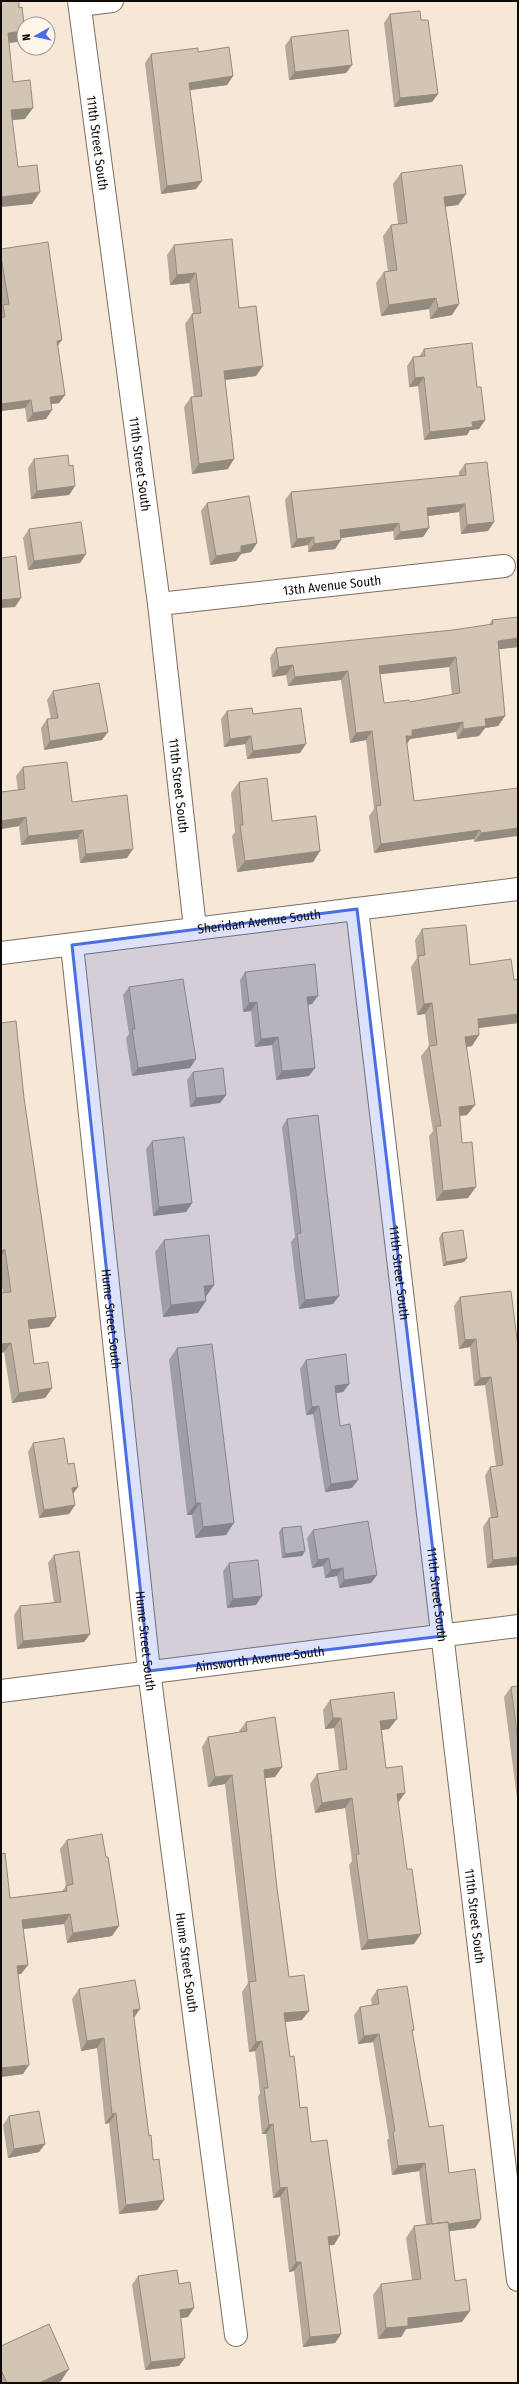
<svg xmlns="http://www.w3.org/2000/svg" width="519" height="2384" viewBox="0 0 519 2384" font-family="'Fira Sans Condensed',sans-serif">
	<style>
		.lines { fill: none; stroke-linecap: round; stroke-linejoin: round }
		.minor-casing { stroke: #7c6f60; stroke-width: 24 }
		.minor { stroke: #fff; stroke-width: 22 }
		.wall { fill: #b5a99b; fill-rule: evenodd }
		.shaded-wall { fill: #948a7e }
		.building { fill: #d3c5b4; stroke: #948a7e; fill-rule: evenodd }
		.marked { fill: #4d6ee2; fill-opacity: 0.2; stroke: #4d6ee2; stroke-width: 3; stroke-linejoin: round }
		.labels { text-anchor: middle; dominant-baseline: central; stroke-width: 3; stroke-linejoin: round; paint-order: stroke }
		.street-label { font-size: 13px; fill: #0f0a06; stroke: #fef5eb }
	</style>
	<rect width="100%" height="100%" fill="#f6e7d6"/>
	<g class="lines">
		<g class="minor-casing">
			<g id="minor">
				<path id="s1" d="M79,1L159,604L195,928"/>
				<path d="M80,5L112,1"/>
				<path id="s2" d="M159,604L504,566"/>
				<path id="s3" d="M357,909L518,2280"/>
				<path id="s4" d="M72,945L149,1671L236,2335"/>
				<path id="s5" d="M1,953L518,889"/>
				<path id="s6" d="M1,1691L518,1626"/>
			</g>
		</g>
		<use href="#minor" class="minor"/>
	</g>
	<path class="wall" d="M390,14L421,20L438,94L432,102L394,107L384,23Z
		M291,37L352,65L346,73L289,80L285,46Z
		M198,52L233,76L227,85L190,90L196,189L161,194L145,63L151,54Z
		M401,173L466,194L458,205L445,206L459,304L452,315L430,319L429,309L381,316L376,283L384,272H388L383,236L391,225L398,224L393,184Z
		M174,245L239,308L256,376L225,380L228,469L192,474L184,407L191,397H194L185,324L192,314L193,313L189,283L170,285L167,255Z
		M1,249L58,346L65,395L59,403L51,404L46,419L27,422L25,408L1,411V308L2,307L1,303Z
		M424,349L477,387L485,420L479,429L470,430L467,435L424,440L418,386L409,387L407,366L413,357H419Z
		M34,459L69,466L75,486L69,495L31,499L28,468Z
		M465,464L494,522L488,531L461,534L459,512L428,516L429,528L423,537L394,540L393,531L341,538V540L335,549L308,552V545L291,548L285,500L291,492L459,476V472Z
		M207,503L257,543L251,552L241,554L236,561L210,565L201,511Z
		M29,529L86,554L80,563L28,570L23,538Z
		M492,620L518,647L499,649L505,716L498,726L485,728L479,736L457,739L456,732L410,739L407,744L414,801L518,788L474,842V839L374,853L369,816L374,809L366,740L350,743L341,680L288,686L286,675L272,677L270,658L276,648L453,630L489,625ZM449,667L452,695L410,702L384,703L380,674Z
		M53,691L102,740L44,750L41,728L47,719H51L47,700Z
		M227,711L253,714L300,753L247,759L245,744L224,747L221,719Z
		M23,767L72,802L127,858L80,863L77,839L21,845L19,826L1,829V792L18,790L16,776Z
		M239,782L272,821L320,851L313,862L237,872L232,836L235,832L231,793Z
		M422,929L470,965L514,980L518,979V1023L479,1028L472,1046L466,1047L467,1115L459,1116L468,1198L436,1201L429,1136L433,1131L421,1056L429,1046L425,1014L417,1015L411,967L417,958L415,940Z
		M245,972L312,1004L308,1005L309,1076L276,1080L272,1045L255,1047L251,1011L243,1012L240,980Z
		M129,987L196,1059L190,1068L132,1076L126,1038L129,1034L123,995Z
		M1,1023L24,1098L56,1317L49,1327L29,1329L34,1364L52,1388L45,1398L12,1403L4,1352L1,1353V1293H3L1,1280Z
		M193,1072L226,1095L220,1103L190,1107L187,1080Z
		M287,1119L339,1296L333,1304L299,1309L291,1242L295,1237L282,1127Z
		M152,1141L192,1203L186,1212L153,1216L146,1149Z
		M442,1233L467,1258L464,1262L443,1266L439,1238Z
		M164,1240L214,1285L206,1297L198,1313L163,1317L155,1252Z
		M460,1297L518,1347V1565L487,1568L483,1527L489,1518H491L485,1476L490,1467L496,1466L485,1385L474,1386L470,1347L459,1349L454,1306Z
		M177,1348L226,1535L195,1538L192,1515H187L169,1360Z
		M306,1360L349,1384L343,1392L336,1393L340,1426L352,1488L325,1492L313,1414L306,1415L300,1369Z
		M33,1443L68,1464L78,1487L73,1494L75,1505L69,1514L39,1518L28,1452Z
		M282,1528L305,1551L302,1556L282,1558L279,1532Z
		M313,1530L377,1575L371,1583L339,1588L337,1576L325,1578L323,1566L312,1568L307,1538Z
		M54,1555L90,1634L84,1642L17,1649L14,1615L20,1606L54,1603L48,1563Z
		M229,1563L256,1605L227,1608L223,1571Z
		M518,1686V1806L504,1697L511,1687Z
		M330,1700L389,1729L382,1730L386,1768L405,1793L398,1802L414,1944L361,1950L349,1865L352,1861L345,1808L315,1813L310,1784L317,1774L339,1771L334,1728L325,1729L323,1710Z
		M246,1722L282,1767L275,1777L265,1778L277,1888L289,1977L302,2020L285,2022L290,2057L300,2108L311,2142L334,2245H329L341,2334L335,2343L303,2347L294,2271L289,2272L280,2197L273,2198L266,2134H262L258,2097L260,2093L255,2051L249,2052L242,1992L248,1983L225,1784L208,1787L202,1747L208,1737L240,1732L239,1731Z
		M67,1840L112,1936L67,1943L64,1924L23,1929L28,1965L21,1974H18L23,2074L1,2077V1854L10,1898L62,1891L66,1886L60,1849Z
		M79,1989L134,2017L149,2136L153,2160L164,2200L157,2210L119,2214L109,2123L105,2124L97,2048L81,2051L72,1999Z
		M377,1990L414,2030L412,2032L429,2127L449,2173L481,2219L475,2228L449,2231L455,2281L462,2322L406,2329L401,2337L378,2339L373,2295L381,2284L412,2280L406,2238L414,2226L426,2225L419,2171L392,2175L387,2140L389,2138L373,2042L358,2044L354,2015L360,2007L372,2005L371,1999Z
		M9,2116L45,2144L39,2152L8,2158L3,2125Z
		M138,2276L179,2284L188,2317L181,2318L179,2366L145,2370L132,2285Z
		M1,2346L61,2381L56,2383H1Z"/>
	<path class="shaded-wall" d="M24,31V33L18,42L1,44L8,33Z
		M352,65L346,73L289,80L295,72Z
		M233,76L227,85L183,91L189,83Z
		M438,94L432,102L394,107L400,98Z
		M33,108L25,119L4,121L11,110Z
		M202,181L196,189L161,194L167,186Z
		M40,192L32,204L1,207V197Z
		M466,194L458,205L436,208L444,197Z
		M196,273L189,283L170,285L177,275Z
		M436,298L429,309L381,316L389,305Z
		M459,304L452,315L430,319L438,308Z
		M62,340L56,348L57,341Z
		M263,366L256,376L217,381L224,371Z
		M424,377L418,386L409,387L415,378Z
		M65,395L59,403L44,405L50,397Z
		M31,400L25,408L1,411V404Z
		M52,410L46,419L27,422L33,413Z
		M485,420L479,429L470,430L467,435L424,440L430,432L472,422Z
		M234,459L228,469L192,474L199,464Z
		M75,486L69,495L31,499L37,491Z
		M465,504L459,512L421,517L427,508Z
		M494,522L488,531L461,534L467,525Z
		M399,523L393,531L334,539L340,530Z
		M429,528L423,537L394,540L400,532Z
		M314,537L308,545L291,548L297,539Z
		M341,540L335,549L308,552L314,544Z
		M257,543L251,552L241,554L236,561L210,565L216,556L241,546Z
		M86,554L80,563L28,570L34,561Z
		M21,598L15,607L1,608V600Z
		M518,638V647L492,650L498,641Z
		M456,657L449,667L372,675L379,666Z
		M293,665L286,675L272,677L279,667Z
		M348,671L341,680L288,686L295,677Z
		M505,716L498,726L485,728L479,736L457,739L463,729L485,719Z
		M463,722L456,732L410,739L406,745V736L412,730Z
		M372,731L366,740L350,743L356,733Z
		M108,732L102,740L44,750L50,741Z
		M251,736L245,744L224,747L230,739Z
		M306,744L300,753L247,759L253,751Z
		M26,817L19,826L1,829V821Z
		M518,828V836L474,842L481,833Z
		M83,830L77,839L21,845L28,836Z
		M480,830L474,839L374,853L381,844Z
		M133,849L127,858L80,863L86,854Z
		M320,851L313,862L237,872L245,861Z
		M318,996L312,1004L301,1006L307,997Z
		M257,1002L251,1011L243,1012L249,1003Z
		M432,1003L425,1014L417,1015L424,1004Z
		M518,1014V1023L470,1029L478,1019Z
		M479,1035L472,1046L458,1048L465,1037Z
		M278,1037L272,1045L255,1047L261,1039Z
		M196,1059L190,1068L132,1076L138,1068Z
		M315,1068L309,1076L276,1080L282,1071Z
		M226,1095L220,1103L190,1107L196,1098Z
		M475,1105L467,1115L451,1117L459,1107Z
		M476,1187L468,1198L436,1201L443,1191Z
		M192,1203L186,1212L153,1216L159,1207Z
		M1,1250H5L1,1256Z
		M467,1258L464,1262L443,1266L446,1262Z
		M214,1285L206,1296L196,1298L204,1286Z
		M339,1296L333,1304L299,1309L305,1300Z
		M206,1301L198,1313L163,1317L171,1305Z
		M56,1317L49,1327L21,1330L28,1320Z
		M476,1339L470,1347L459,1349L465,1340Z
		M11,1343L4,1352L1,1353V1344Z
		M491,1377L485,1385L474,1386L480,1378Z
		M349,1384L343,1392L329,1394L335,1386Z
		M52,1388L45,1398L12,1403L19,1393Z
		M319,1406L313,1414L306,1415L312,1407Z
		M358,1480L352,1488L325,1492L331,1484Z
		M78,1487L72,1495V1488Z
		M196,1503H200L192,1515H187Z
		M75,1505L69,1514L39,1518L44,1510Z
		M234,1523L226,1535L195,1538L203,1527Z
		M305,1551L302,1556L282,1558L285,1554Z
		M518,1557V1565L487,1568L493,1560Z
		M329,1558L323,1566L312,1568L318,1560Z
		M343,1568L337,1576L325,1578L331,1570Z
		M377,1575L371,1583L339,1588L344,1580Z
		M262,1596L256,1605L227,1608L233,1599Z
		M90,1634L84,1642L17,1649L23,1641Z
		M333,1718H341L334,1728L325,1729Z
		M397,1719L389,1729L373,1731L380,1721Z
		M282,1767L275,1777L257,1779L264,1770Z
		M232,1775L225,1784L208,1787L215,1777Z
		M405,1793L398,1803L397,1794Z
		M352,1798L345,1808L315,1813L322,1803Z
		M70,1914L64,1924L15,1930L22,1920Z
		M119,1926L112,1936L67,1943L73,1933Z
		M421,1934L414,1944L361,1950L368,1940Z
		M28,1965L21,1974L10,1975L17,1966Z
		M140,2009L133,2019V2010Z
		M309,2011L302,2020L277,2023L284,2013Z
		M379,2034L373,2042L358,2044L364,2036Z
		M104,2038L97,2048L81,2051L87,2041Z
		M262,2041L255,2051L249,2052L256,2042Z
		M29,2065L23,2074L1,2077V2068Z
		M116,2113L109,2123L105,2124L112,2114Z
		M273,2124L266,2134H262L269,2125Z
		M45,2144L39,2152L8,2158L14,2149Z
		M425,2163L419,2171L392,2175L398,2166Z
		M287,2187L280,2197L273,2198L280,2188Z
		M164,2200L157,2210L119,2214L126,2205Z
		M481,2219L475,2228L427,2234L433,2226Z
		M340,2235L334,2245L321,2246L328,2237Z
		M296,2262H301L294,2271L289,2272Z
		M194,2308L188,2317L174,2319L180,2310Z
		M470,2311L462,2322L406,2329L401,2337L378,2339L386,2328L408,2318Z
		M341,2334L335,2343L303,2347L310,2337Z
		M185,2358L179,2366L145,2370L151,2362Z
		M69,2369L61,2381L56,2383H39Z"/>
	<path class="building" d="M1,1H19V8L22,7L24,24V31L8,33L13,82L30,80L33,108L11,110L18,167L37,165L40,192L1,197Z
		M420,11L421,20H428L438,94L400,98L390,14Z
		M348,30L352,65L295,72L291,37Z
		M229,47L233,76L189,83L202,181L167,186L151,54L198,48V52Z
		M462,165L466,194L444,197L459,304L438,308L436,298L389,305L384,272L397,270L391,225L407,223L401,173Z
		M232,239L239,308L256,306L263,366L224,371L234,459L199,464L191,397L202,396L192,314L201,313L196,273L177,275L174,245Z
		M48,242L62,340L57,341L65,395L50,397L52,410L33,413L31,400L1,404V318L5,317L3,305L9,304L1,257V249Z
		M472,343L477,387H481L485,420L472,422L473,427L430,432L424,377L415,378L413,357L425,356L424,349Z
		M68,455L69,466L73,465L75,486L37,491L34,459Z
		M487,462L494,522L467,525L465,504L427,508L429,528L400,532L399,523L340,530L341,540L314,544V537L297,539L291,492L466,475L465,464Z
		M249,496L257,543L241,546V552L216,556L207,503Z
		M81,522L86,554L34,561L29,529Z
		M16,556L21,598L1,600V558Z
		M518,617V638L498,641L505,716L485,719L486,726L463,729V722L412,730V736H406L414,801L518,788V828L481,833L480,830L381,844L376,806L381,805L372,731L356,733L348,671L295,677L293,665L279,667L276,648L453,630L493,624L492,620ZM456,657L460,693L410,702L409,700L384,703L379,666Z
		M99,683L108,732L50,741L47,719L58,718L53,691Z
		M252,708L253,714L301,708L306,744L253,751L251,736L230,739L227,711Z
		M67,762L72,802L127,795L133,849L86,854L83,830L28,836L26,817L1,821V792L25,789L23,767Z
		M267,778L272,821L316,816L320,851L245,861L240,825H243L239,782Z
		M466,925L470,965L511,959L514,980L518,979V1014L478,1019L479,1035L465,1037L475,1105L459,1107L462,1143L472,1142L476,1187L443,1191L436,1126H441L429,1046L437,1045L432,1003L424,1004L418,956L425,955L422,929Z
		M315,964L318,996L307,997L315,1068L282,1071L278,1037L261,1039L257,1002L249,1003L245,972Z
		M183,979L196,1059L138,1068L132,1029H135L129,987Z
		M16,1021L24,1098L56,1317L28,1320L34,1364L48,1362L52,1388L19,1393L11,1343L1,1344V1293L11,1292L5,1250H1V1023Z
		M223,1068L226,1095L196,1098L193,1072Z
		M318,1115L339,1296L305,1300L297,1234L301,1233L287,1119Z
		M184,1137L192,1203L159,1207L152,1141Z
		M463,1230L467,1258L446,1262L442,1233Z
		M209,1235L214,1285L204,1286L206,1301L171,1305L164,1240Z
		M511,1291L518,1347V1557L493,1560L489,1518L498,1517L490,1467L503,1465L491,1377L480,1378L476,1339L465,1340L460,1297Z
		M212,1344L234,1523L203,1527L200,1503H196L177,1348Z
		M346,1354L349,1384L335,1386L340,1426L350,1424L358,1480L331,1484L319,1406L312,1407L306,1360Z
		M64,1438L68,1464L74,1463L78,1487L72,1488L75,1505L44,1510L33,1443Z
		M368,1521L377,1575L344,1580L343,1568L331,1570L329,1558L318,1560L313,1530Z
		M301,1526L305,1551L285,1554L282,1528Z
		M79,1551L90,1634L23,1641L20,1606L61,1602L54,1555Z
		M258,1560L262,1596L233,1599L229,1563Z
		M518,1686V1742L511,1687Z
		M394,1692L397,1719L380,1721L386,1768L402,1766L405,1793L397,1794L407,1869H412L421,1934L368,1940L356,1855L359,1854L352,1798L322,1803L317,1774L347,1769L341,1718H333L330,1700Z
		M275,1717L282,1767L264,1770L277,1888L289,1977L304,1975L309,2011L284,2013L290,2057L294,2056L300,2108L307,2107L311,2142L327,2140L340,2235L328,2237L341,2334L310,2337L301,2262H296L287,2187L280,2188L273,2124L269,2125L264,2088H268L262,2041L256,2042L249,1982L256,1981L232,1775L215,1777L208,1737L247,1731L246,1722Z
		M102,1834L106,1857H108L119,1926L73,1933L70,1914L22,1920L28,1965L17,1966L29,2065L1,2068V1854L5,1853L10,1898L67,1891L66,1886L73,1884L67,1840Z
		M135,1980L140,2009L133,2010L149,2136L151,2135L153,2160L159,2159L164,2200L126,2205L116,2113L112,2114L104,2038L87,2041L79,1989Z
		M407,1986L414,2030H412L429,2127L443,2125L449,2173L475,2169L481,2219L449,2224L448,2222L432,2224L425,2163L398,2166L393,2132L395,2131L379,2034L364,2036L360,2007L379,2004L377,1990Z
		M39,2111L45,2144L14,2149L9,2116Z
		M448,2222L455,2281L466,2279L470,2311L408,2318V2326L386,2328L381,2284L421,2279L414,2226Z
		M177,2270L179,2284L190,2282L194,2308L180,2310L185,2358L151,2362L138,2276Z
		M49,2324L69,2369L39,2383H7L1,2370V2346Z"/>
	<path class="marked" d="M357,909L443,1636L149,1671L72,945Z"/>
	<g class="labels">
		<g class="street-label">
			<text stroke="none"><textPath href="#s1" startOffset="143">111th Street South</textPath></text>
			<text stroke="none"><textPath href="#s1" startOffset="467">111th Street South</textPath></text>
			<text stroke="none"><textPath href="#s2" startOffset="174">13th Avenue South</textPath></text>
			<text stroke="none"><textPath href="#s1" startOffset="791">111th Street South</textPath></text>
			<text stroke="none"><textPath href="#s5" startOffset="260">Sheridan Avenue South</textPath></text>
			<text stroke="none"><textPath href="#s3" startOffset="366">111th Street South</textPath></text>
			<text stroke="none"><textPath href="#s4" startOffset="376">Hume Street South</textPath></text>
			<text stroke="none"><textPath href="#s3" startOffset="690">111th Street South</textPath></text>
			<text stroke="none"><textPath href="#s4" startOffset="700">Hume Street South</textPath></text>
			<text stroke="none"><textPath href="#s6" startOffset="261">Ainsworth Avenue South</textPath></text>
			<text stroke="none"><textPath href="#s3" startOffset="1014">111th Street South</textPath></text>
			<text stroke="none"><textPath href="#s4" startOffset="1024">Hume Street South</textPath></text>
		</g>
	</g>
	<rect width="519" height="2384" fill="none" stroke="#0f0a06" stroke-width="4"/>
	<g transform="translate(36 36) rotate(262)"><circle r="19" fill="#fef5eb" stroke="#9e978f"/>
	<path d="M0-3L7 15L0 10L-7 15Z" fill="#4d6ee2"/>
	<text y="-6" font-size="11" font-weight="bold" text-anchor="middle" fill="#0f0a06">N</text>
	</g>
</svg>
